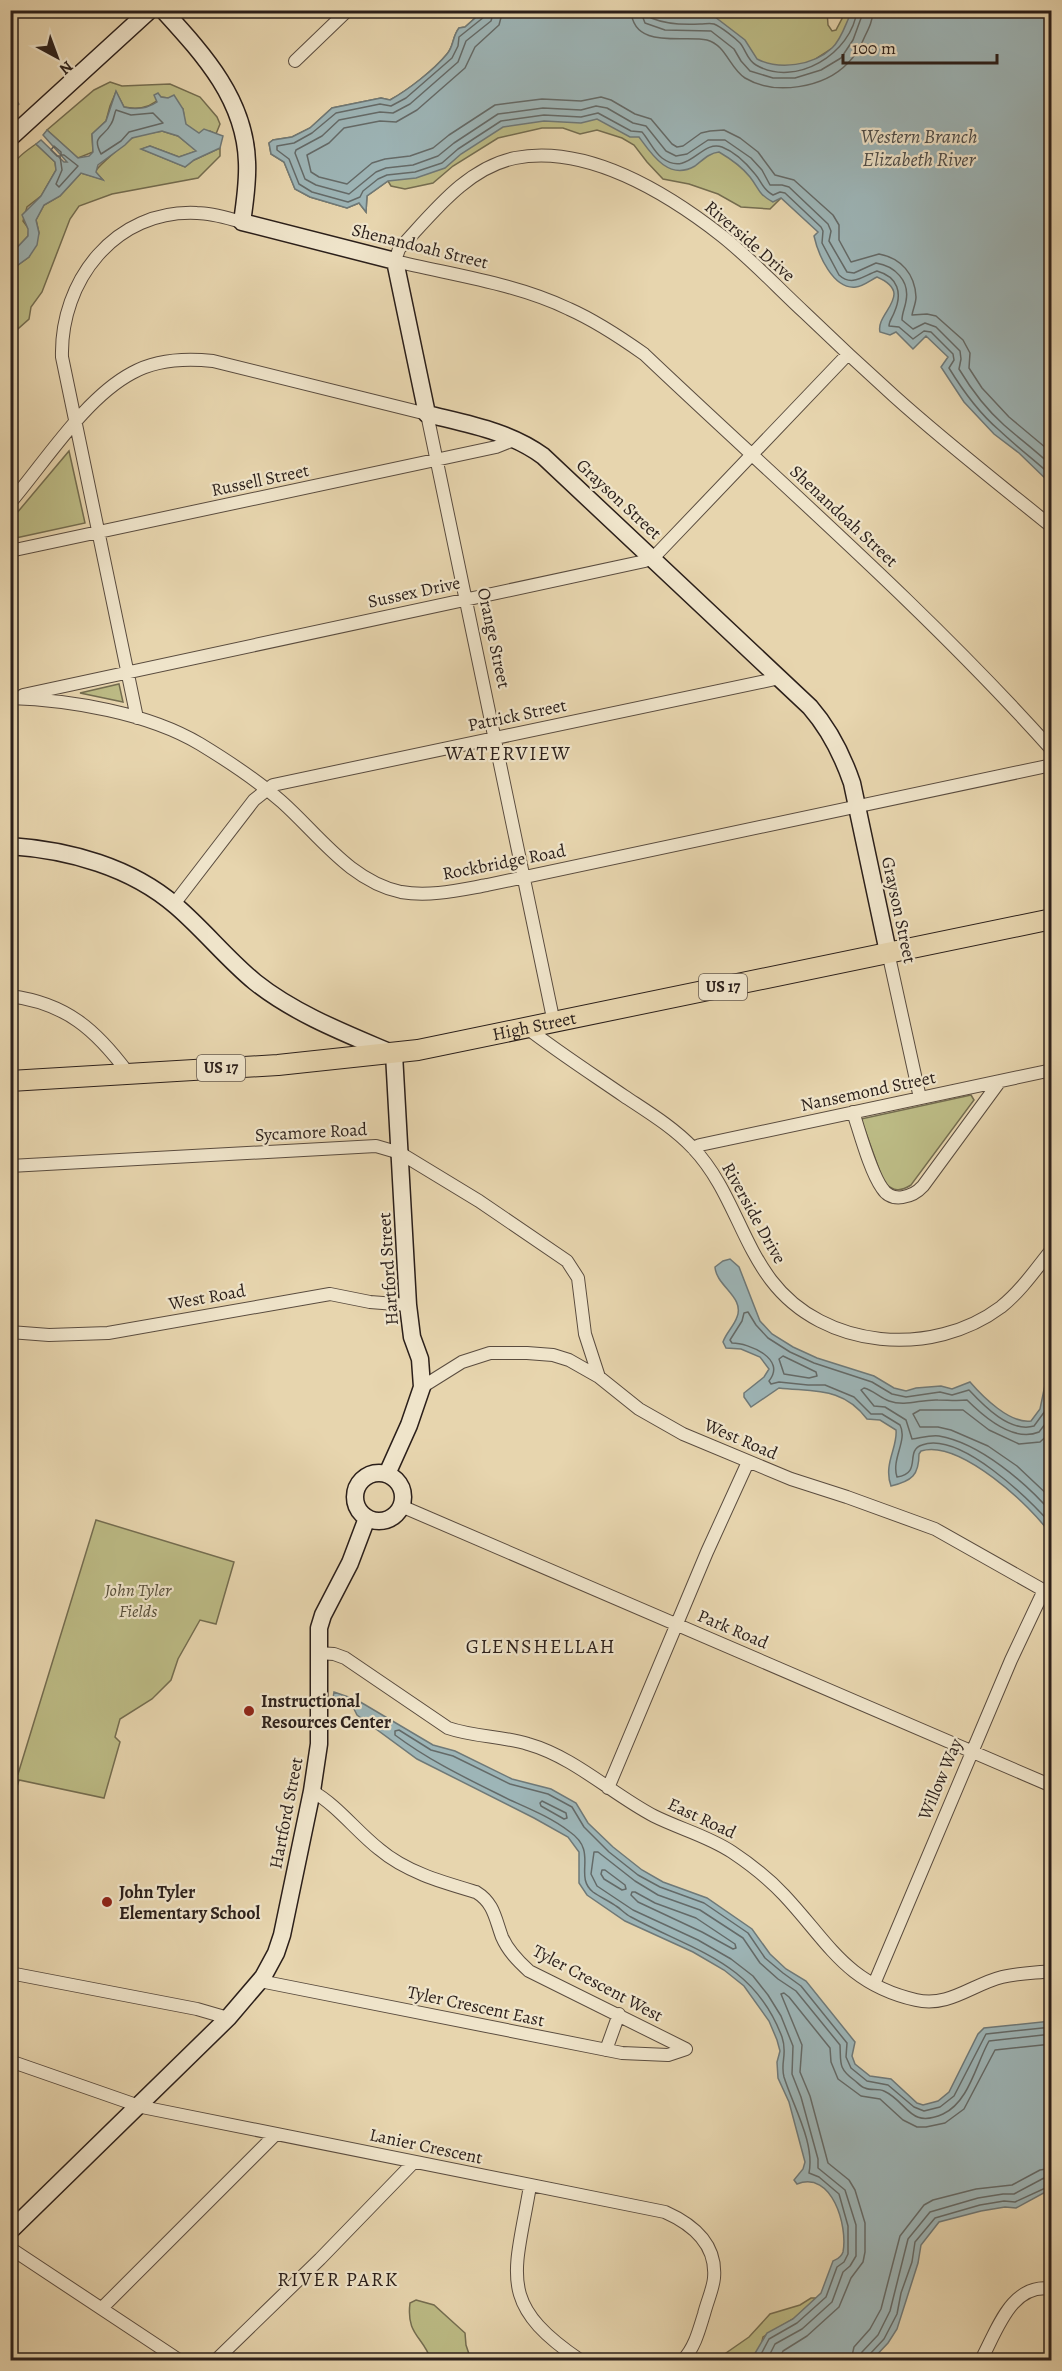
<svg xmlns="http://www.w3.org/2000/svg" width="1062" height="2371" viewBox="0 0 1062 2371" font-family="Alegreya,serif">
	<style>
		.green { fill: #bcbb85; stroke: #746d50; stroke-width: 1.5 }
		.water { fill: #9db5b7; stroke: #6f7978; stroke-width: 1.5 }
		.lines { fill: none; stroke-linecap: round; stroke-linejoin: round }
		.shore { stroke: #646a68; stroke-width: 1.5 }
		.stream { stroke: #6f7978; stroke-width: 3 }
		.street-casing { stroke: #5a4c3f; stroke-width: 14 }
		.secondary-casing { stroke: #2b1f1a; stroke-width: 19 }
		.primary-casing { stroke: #2b1f1a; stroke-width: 22 }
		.street { stroke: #efe4ca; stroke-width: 12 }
		.secondary { stroke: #efe4ca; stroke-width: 16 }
		.primary { stroke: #e7d5ae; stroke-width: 20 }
		.poi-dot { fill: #8f2418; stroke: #efe4ca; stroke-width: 2 }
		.labels { text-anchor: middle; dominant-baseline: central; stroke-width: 4.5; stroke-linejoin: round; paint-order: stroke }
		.shield { fill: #efe4ca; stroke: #665a4f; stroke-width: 1.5 }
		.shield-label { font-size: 16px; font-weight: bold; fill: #2b1f1a }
		.street-label { font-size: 18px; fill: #2b1f1a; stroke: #efe4ca }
		.park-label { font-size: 18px; font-style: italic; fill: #564e3a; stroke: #efe4ca }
		.poi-label { font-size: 18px; font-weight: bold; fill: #2b1f1a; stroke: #efe4ca; text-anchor: start }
		.water-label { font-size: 20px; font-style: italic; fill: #4d4c49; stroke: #efe4ca }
		.neighbourhood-label { font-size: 20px; letter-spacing: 1.5px; fill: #2b1f1a; stroke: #efe4ca }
	</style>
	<rect width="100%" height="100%" fill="#e7d5ae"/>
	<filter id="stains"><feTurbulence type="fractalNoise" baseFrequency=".00333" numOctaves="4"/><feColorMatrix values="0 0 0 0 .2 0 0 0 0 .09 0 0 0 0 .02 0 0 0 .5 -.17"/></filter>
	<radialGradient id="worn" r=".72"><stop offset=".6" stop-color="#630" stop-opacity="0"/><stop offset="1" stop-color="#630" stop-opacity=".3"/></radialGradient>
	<path class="green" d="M483,11H827L828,25L832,31L836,30L846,11H861L853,35L699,134L781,198L770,209L741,207L718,194L689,184L663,179L647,162L634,145L622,138L597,130L580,134L563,128H542L498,138L453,166L433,183L405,189L391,186L388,181L367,196L366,212L359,203L347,208L310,197L295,189L284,162L271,154L269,143L273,140L292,137L310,128L332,108L381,98L390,100C408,90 434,70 447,54C454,46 452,37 459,28L465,27Z
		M110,82L122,86L170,84L200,97L217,117L220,124L216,134L210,131L199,134L185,124L183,109L168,98L161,97C151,108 139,110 124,107L116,92L110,106L106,121L92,134L93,152L78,158L47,130L94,90Z
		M162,131L178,136L197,151L179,157L150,146L142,149L185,167L194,160L220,148V156L198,178L112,194L79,206L70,219L42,292L31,307L29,319L11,335V270L29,257L39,233L36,220L44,205L60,196L81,173L102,179L95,172C97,167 129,139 134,137C142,134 153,133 162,131Z
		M36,144L55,162L56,170L41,196L27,207L23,221L29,229L28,236L11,254V234C18,222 13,218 11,208C9,202 11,195 11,189C11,162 14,159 36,144Z
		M69,451L85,523L11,539V520Z
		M119,684L123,702L80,693Z
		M971,1095L974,1100L911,1185C900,1192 894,1191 884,1183L861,1119Z
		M96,1520L234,1562L216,1624L200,1620L178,1659L171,1680L152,1699L120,1719L115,1737L120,1742L104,1798L19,1780L11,1807V1772L18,1774Z
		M811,2298H817L793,2319L763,2337L761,2346L751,2360H716L749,2337L770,2314L800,2305Z
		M416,2300L434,2305L465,2333L466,2345L471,2360H431C423,2336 406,2335 410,2303Z"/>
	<path class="water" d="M647,10L666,17H715L745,40L757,59C779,70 813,66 832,48C842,39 846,22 852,11H1051V484L1019,453L994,434L964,402L941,367L948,357L926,336L913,349L896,332L890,335L880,332C875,313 916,294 877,277C871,280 862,287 856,287C833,290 818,254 814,236L818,232L781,198L773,202C757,193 760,190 750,177C742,167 731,159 719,152C709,153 703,160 695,166C669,181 652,155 639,137H630L597,119L581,123L544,121L503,127L461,154L445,168L416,178L388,181L367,196L366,212L359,203L347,208L310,197L295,189L284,162L271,154L269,143L273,140L292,137L310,128L332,108L381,98L390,100C408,90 434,70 447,54C454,46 452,37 459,28L465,27L483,11Z
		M116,91L124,107C136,110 147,109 157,102L154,95L158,93L161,97L168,98L174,95L183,109L186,124L199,133L204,129L223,136L220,148L194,160L185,167L141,149L150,146L179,157L196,151L178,136L162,131L132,138L125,145L98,165L96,172L103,180L81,173L60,196L44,205L36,220L39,233L37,245L29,257L11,270V254L28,236V229L22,215L41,196L56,170L55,162L36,144L41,140L64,162H67L43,135L47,130L78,158L89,156L93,152L92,134L106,121Z
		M730,1259L739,1267L760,1321L772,1334L793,1347L817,1358L874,1376L894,1388L906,1391L916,1388L941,1386L952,1389L970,1382C983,1397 1010,1424 1031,1421L1040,1409L1051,1356V1535C1032,1506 959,1439 921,1451L919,1454C919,1475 912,1481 891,1486C883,1464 898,1447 896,1430L880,1420L867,1419C843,1387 815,1392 779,1388L751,1407L744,1397V1393L764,1377L769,1369L760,1357L741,1349L726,1348L723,1342C726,1333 734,1326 737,1317C745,1297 716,1286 715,1267L723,1261Z
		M334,1692L357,1700L433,1745L455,1751L512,1779L551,1789L576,1803L588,1823L613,1847L642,1870L663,1882L707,1898L752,1929L770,1954L786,1969L806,1981L855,2042L852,2056L855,2064L870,2076L891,2079L917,2103L923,2105L938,2101L949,2092L978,2034L984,2028L1051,2021V2189L1016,2208L1005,2207L981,2211L939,2222L921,2245L918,2263L897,2329L888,2343L872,2360H751L767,2333L793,2319L821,2293L833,2261C837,2259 841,2258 843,2252C848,2226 832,2170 797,2184L794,2180L803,2169L805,2162L789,2102L778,2078L777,2062L780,2051L777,2040L769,2021L744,1986L724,1970L693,1952L625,1921L587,1895L579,1883V1852L568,1837L534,1818L417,1759L357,1715L352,1705L333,1698Z"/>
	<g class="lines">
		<path class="shore" d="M486,10L484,17L459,37L458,46L452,58L406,98L391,106L380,104L336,113L312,133L294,143L277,146V150L289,159L299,184L312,192L348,202L360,197L363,191L378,179L387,175L415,172L442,163L458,149L501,121L544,115L581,117L598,113L631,131L642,132C649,140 654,152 662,158C689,178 701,139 722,147C735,152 747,164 755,174C762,182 762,189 773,195L780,192L785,193L821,227L823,231L822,243L839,275C852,287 863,276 877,271C898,277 903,293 894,313C892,318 889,321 889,326L899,327L913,339L924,331L931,332L953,354L954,360L949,368C963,391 979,413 999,430C1016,446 1034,460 1052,476
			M494,10L491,21L466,41L458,62L410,104L393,113L380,112L339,120L322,136L296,150L295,153L305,179L316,185L349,194L376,172L386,168L413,165L438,156L454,143L498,114L543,108L581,110L596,106L607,108L633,123L646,126L666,151L676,156L687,154L708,140H725L751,158L762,170L770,185H782L789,187L828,224L831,231L829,241L847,272L854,273L876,263C895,266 910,281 906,301C905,308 902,313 902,320L913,329L925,323L936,327L960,351L961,359L959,369C971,389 986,409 1004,425C1020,439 1036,451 1052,466
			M503,10L499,25L475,47L465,68L417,110L396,122L380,121L344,128L329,143L307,155L311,172L319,177L347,184L372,163L385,159L410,156L433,148L449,135L495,105L542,99L581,101L601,97L611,100L635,114L651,119L672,144L677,147L683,146L701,133L710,131L724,130L740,138L758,152L775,175L794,180L833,215L839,225V240L851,262L879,254C901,258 915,274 916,297C916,303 913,309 912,315L927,314L936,316L963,340L970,353L969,368L982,388L1009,417L1052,453
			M631,10C633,50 683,35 707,40C726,45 730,69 745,78C775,96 824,88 848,63C855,56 861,46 865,36C869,28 873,20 873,10
			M640,10L645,23L665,30L711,31L734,49L741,61L750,71L773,78H795L821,70L841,58L853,40L864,10
			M648,10L651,18C666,24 684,25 700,24C705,24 710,23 714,24C721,27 734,37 740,43C746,50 747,60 756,65C795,88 852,54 857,10
			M116,110L131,115L153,113L163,123L129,132L121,141L101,154C91,135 104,138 111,124C114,120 114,114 116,110Z
			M54,146L61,152V155H64L78,166L59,187L56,184L62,170L60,156H57L51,150Z
			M783,1356L816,1372L817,1376L809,1378L784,1374L779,1359Z
			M1052,1382L1045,1411L1034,1426C1010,1433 984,1406 969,1390L952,1395L940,1392L906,1397L892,1394L872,1382L814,1363L790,1352L768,1338L756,1325L748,1312L744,1313L742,1321L730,1340L732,1343C749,1343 787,1359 769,1381L771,1384L779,1382L808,1385H825L854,1397L871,1414H882L900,1425C908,1440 891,1459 897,1477C923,1473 904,1451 922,1445C960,1431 1029,1499 1052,1525
			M1052,1415L1039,1432C1013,1443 983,1416 967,1400C956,1401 948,1400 938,1400C921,1399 906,1407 889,1401C880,1398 873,1390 864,1388L861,1390L874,1406L885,1407L906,1420L912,1439C921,1438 929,1435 939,1436C980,1443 1026,1483 1052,1513
			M1052,1431L1040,1442L1019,1444L989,1430L963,1410H920L913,1414L920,1427H938L951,1430L988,1446L1017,1466L1052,1499
			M542,1801L566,1813L567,1818L564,1819L541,1806L540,1803Z
			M602,1870H605L625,1885L626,1889L622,1890L604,1879L601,1874Z
			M635,1892L655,1903L696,1918L735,1944L736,1948L733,1949L702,1932L638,1902L631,1895L632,1892Z
			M758,2360L769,2339L797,2323L826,2297L837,2267L844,2262L848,2254V2226L839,2194L819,2177L809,2173C815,2143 793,2106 784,2077C780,2062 788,2054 782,2037C754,1962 694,1951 631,1917C625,1914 621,1909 616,1906C609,1901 600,1897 593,1892C573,1876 599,1852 570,1832C552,1818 530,1809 510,1800C470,1780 431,1762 395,1735V1731L399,1730L431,1750L453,1756L510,1784L548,1794L572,1807L584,1827L609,1852L638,1875L660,1887L704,1903L748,1933L765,1958L783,1973L801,1986L847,2043L846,2057L851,2068L867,2081L888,2085L914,2107L924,2111L940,2107L954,2096L986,2034L1052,2027
			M767,2360L775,2344L802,2329L832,2302L843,2272L850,2266L856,2256V2225L845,2190L818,2168V2159L801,2097L792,2074L793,2046L781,2016L768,1995L753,1976L731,1959L698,1940L633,1910L597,1886L591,1874L594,1852H598L635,1881L658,1895L700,1910L743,1938L760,1963L778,1979L796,1991L840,2045C841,2063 838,2068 854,2080C858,2083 861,2087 865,2088C871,2091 878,2088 884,2091C908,2102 909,2129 943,2114C969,2102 976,2064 989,2041L1052,2034
			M778,2360L783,2351L807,2336L839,2307L851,2278L863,2262L865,2252V2223L855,2190L849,2180L828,2163L810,2096L800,2072L802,2045L781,1994L784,1993L789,1997L830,2048L831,2062L838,2079L861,2096L880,2099L903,2120L917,2127H926L945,2123L964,2109L995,2050L1052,2044
			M851,2360L854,2347L870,2329L881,2309L900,2236L924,2205L933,2200L976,2189L1012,2185L1040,2170L1052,2168
			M860,2360L862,2352L878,2335L890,2311L908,2239L930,2212L978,2198L1003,2194H1014L1044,2178L1052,2177
			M868,2360L869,2355L884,2339L897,2314L901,2293L912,2262L915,2242L935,2218L980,2205L1004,2201L1015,2202L1052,2185"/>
		<path class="stream" d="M10,92L18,104"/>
		<g class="street-casing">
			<path id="street" d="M295,61L348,10
				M10,503C45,462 85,398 132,373C157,359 185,358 213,361L427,414L554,1023
				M1052,527C999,484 945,442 894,396C864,369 834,341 805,313C777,287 751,259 722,236C667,193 587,144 515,158C466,168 432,214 399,249L395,261C452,275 515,283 569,309C596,321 620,337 644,354C781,484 926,609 1052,750
				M10,551L496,447L516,439
				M23,695L645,561L655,556L848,354
				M10,698C71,700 148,713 200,744C228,761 258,781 282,802C319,835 350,881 401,892C430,897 459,890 487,885L1052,765
				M137,718L62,357C60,281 115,209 197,213C212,213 227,218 242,222
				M174,904L254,800L273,785L780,678
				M888,952L920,1098
				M10,996C66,1003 96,1030 128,1073
				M527,1028C558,1052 592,1074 624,1096C648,1112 673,1127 693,1148C730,1187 740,1239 771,1280C824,1350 933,1358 1001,1307C1021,1291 1036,1269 1052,1249
				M853,1112C860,1133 870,1171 882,1188C892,1204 913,1197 923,1186L1000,1081
				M693,1148L700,1145L1052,1070
				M10,1166L376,1146L400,1153L479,1201L567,1261L578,1278L585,1334L599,1377
				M10,1332L49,1335L108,1333L330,1294L370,1302L408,1305
				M422,1387L462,1362L490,1353H527L553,1355L569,1360L599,1377L639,1409L683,1434L791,1479L847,1497L935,1529L1052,1595
				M401,1506L1052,1786
				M318,1653L334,1654L345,1658L448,1728C474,1737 502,1736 528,1744C574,1757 612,1794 654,1816C680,1829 708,1836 732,1852C750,1864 769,1879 784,1895C829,1943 846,1984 916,2000C948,2008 973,1984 1002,1977C1018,1973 1035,1973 1052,1971
				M608,1788L707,1552L748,1462
				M312,1791C338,1806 356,1831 379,1849C406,1872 442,1882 476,1892C494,1903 495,1918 502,1937C508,1951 518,1961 529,1971L686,2049
				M10,1973L197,2009L228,2018
				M260,1981L622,2053L668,2055L686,2049
				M874,1984L1011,1660L1044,1590
				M606,2050L619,2014
				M10,2061L142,2107L665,2212C692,2224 717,2244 714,2278C713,2289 707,2302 704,2314C699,2330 695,2347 683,2360
				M530,2186C515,2275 496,2303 580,2360
				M10,2248L179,2360
				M102,2308L276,2134
				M216,2360L320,2259L414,2162
				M981,2360C997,2331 1011,2282 1052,2289"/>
		</g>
		<g class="secondary-casing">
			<path id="secondary" d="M163,10C203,54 245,99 247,162C248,182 245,202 242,222L395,261L427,414C467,424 509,431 543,456L810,707C830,730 842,754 852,783L888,952
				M10,138L150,10
				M10,846C69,850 131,867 176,906C204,930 227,959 255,982C295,1014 347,1034 394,1054L408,1305L412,1337L420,1359L422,1387L409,1425L387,1474
				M355 1497a24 24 0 1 1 48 0a24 24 0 1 1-48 0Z
				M10,2231L228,2018L263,1977L276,1953L282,1935L312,1791L319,1744V1628L323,1615L350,1563L367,1518"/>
		</g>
		<g class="primary-casing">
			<g id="primary">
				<path id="s1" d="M10,1081L278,1065L418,1050L1052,919"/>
			</g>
		</g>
		<use href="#street" class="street"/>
		<use href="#secondary" class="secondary"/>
		<use href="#primary" class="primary"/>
	</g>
	<g class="poi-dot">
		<circle cx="249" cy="1711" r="6"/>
		<circle cx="107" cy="1902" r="6"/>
	</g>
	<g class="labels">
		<g class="shield">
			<rect x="699" y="974" width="48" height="26" rx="4.5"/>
			<rect x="197" y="1055" width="48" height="26" rx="4.5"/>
		</g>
		<g class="shield-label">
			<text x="723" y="987">US 17</text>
			<text x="221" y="1068">US 17</text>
		</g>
		<g class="street-label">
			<text transform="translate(750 241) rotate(41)">Riverside Drive</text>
			<text transform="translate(420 246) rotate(14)">Shenandoah Street</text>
			<text transform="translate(260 480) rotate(-12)">Russell Street</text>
			<text transform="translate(619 499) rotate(43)">Grayson Street</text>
			<text transform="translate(844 516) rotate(43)">Shenandoah Street</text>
			<text transform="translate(414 592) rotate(-12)">Sussex Drive</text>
			<text transform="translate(494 638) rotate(78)">Orange Street</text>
			<text transform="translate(517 715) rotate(-12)">Patrick Street</text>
			<text transform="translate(504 862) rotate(-11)">Rockbridge Road</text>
			<text transform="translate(899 910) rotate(78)">Grayson Street</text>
			<text stroke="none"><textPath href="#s1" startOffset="528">High Street</textPath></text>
			<text transform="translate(868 1091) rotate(-12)">Nansemond Street</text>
			<text transform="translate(311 1132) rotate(-3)">Sycamore Road</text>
			<text transform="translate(754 1213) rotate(61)">Riverside Drive</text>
			<text transform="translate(388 1269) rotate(-94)">Hartford Street</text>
			<text transform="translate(207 1297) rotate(-10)">West Road</text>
			<text transform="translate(741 1439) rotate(23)">West Road</text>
			<text transform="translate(733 1629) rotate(23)">Park Road</text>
			<text transform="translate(940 1779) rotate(-67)">Willow Way</text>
			<text transform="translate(286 1813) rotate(-79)">Hartford Street</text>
			<text transform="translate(702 1818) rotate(25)">East Road</text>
			<text transform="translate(598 1983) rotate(28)">Tyler Crescent West</text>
			<text transform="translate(476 2006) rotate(12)">Tyler Crescent East</text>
			<text transform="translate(426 2146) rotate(12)">Lanier Crescent</text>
		</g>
		<g class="park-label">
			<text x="138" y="1590">John Tyler<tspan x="138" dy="21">Fields</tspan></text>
		</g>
		<g class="poi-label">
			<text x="261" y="1701">Instructional<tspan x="261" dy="21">Resources Center</tspan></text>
			<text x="119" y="1892">John Tyler<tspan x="119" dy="21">Elementary School</tspan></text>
		</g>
		<g class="water-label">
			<text x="919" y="136">Western Branch<tspan x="919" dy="23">Elizabeth River</tspan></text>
		</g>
		<g class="neighbourhood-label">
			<text x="508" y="753">WATERVIEW</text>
			<text x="541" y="1646">GLENSHELLAH</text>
			<text x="338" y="2279">RIVER PARK</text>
		</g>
	</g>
	<rect width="1062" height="2371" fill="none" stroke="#e7d5ae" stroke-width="36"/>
	<rect x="12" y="12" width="1038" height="2347" fill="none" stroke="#2b1f1a" stroke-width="3"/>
	<rect x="18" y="18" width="1026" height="2335" fill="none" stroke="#2b1f1a" stroke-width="1.5"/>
	<g transform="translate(57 57) rotate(139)" stroke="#efe4ca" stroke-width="4.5" paint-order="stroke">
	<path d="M0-4.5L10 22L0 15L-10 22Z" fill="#2b1f1a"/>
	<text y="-9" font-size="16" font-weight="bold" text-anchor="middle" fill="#2b1f1a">N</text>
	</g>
	<path d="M843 54v9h154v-9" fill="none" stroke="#2b1f1a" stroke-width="3"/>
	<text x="852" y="54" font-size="18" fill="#2b1f1a" stroke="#efe4ca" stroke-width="4.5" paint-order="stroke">100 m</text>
	<rect width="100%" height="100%" filter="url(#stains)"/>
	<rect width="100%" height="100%" fill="url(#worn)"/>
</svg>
